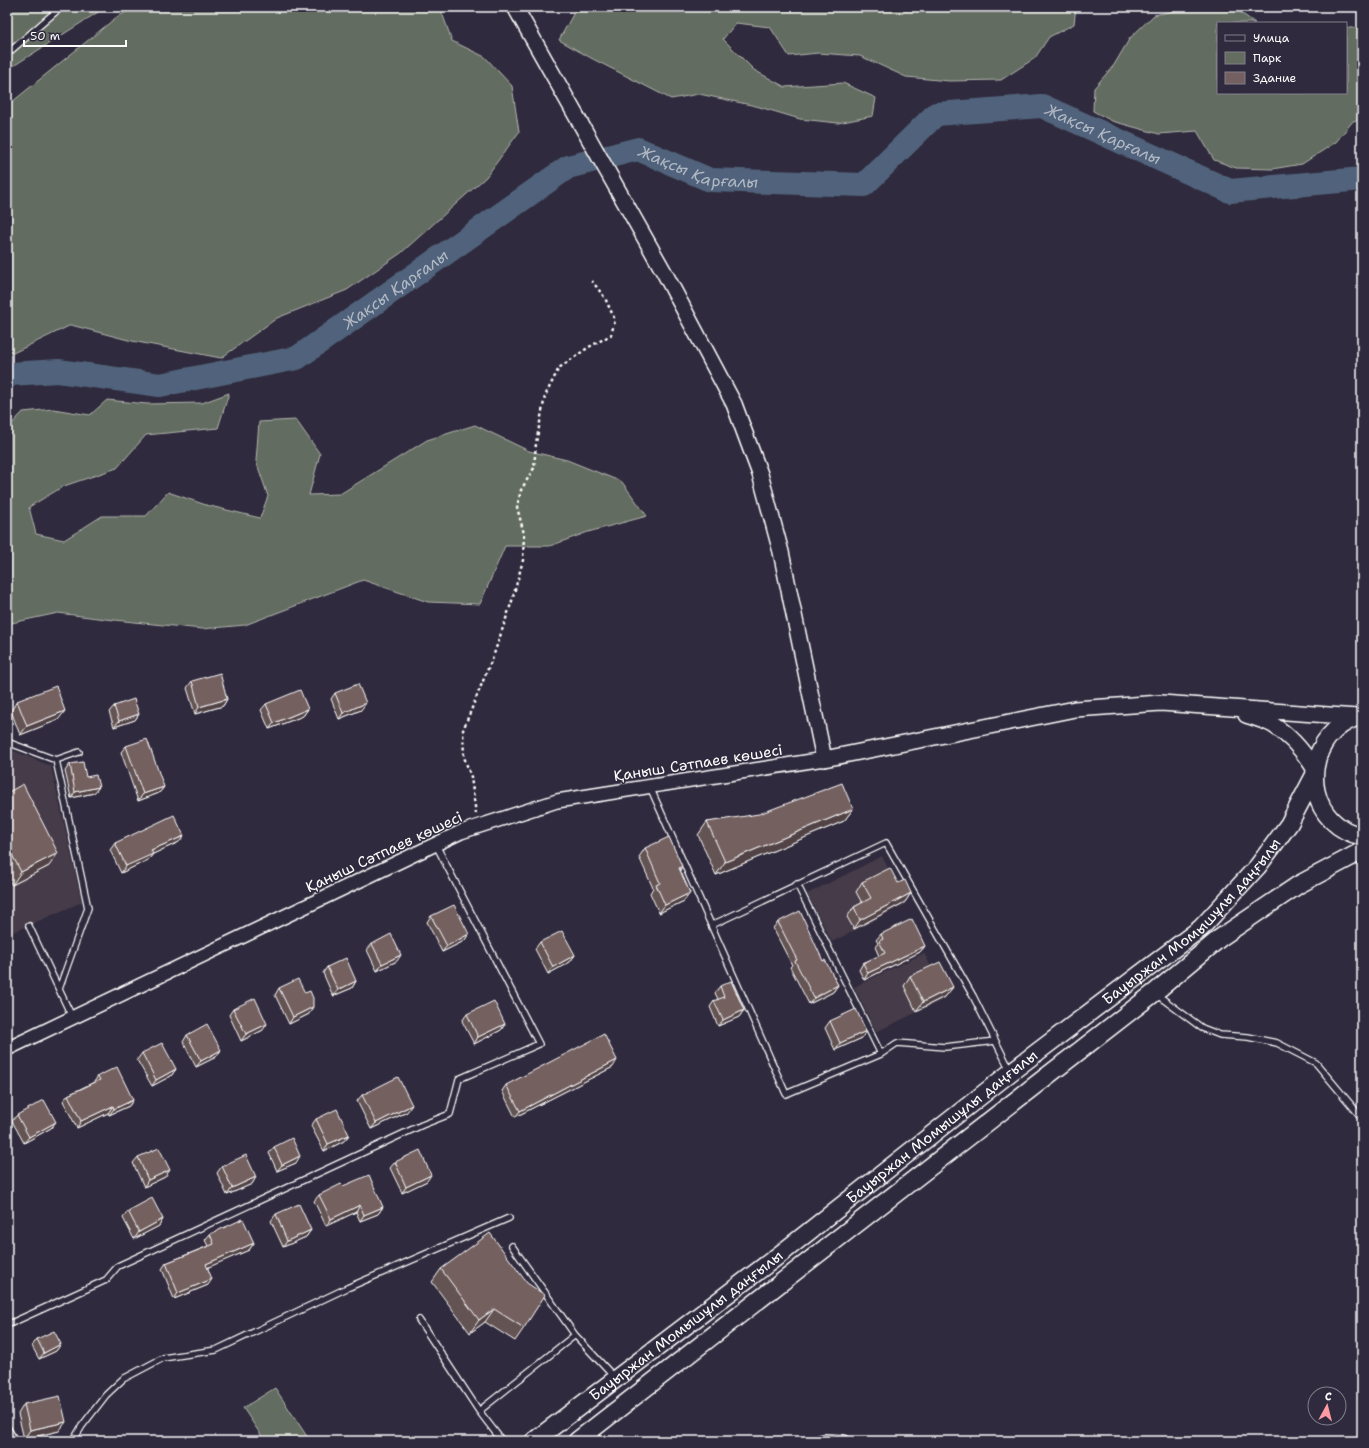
<svg xmlns="http://www.w3.org/2000/svg" width="1369" height="1448" viewBox="0 0 1369 1448" font-family="'Shantell Sans',sans-serif">
	<style>
		.built { fill: #443a48 }
		.green { fill: #646c60; stroke: #b2b6b0 }
		.lines { fill: none; stroke-linecap: round; stroke-linejoin: round }
		.river { stroke: #51647c; stroke-width: 24 }
		.service-casing { stroke: #fff; stroke-width: 8 }
		.minor-casing { stroke: #fff; stroke-width: 14 }
		.tertiary-casing { stroke: #fff; stroke-width: 16 }
		.secondary-casing { stroke: #fff; stroke-width: 18 }
		.primary-casing { stroke: #fff; stroke-width: 20 }
		.path { stroke: #fff; stroke-width: 2.5; stroke-dasharray: 3 3; stroke-linecap: butt }
		.service { stroke: #2f2a3d; stroke-width: 5.5 }
		.minor { stroke: #2f2a3d; stroke-width: 11 }
		.tertiary { stroke: #2f2a3d; stroke-width: 13 }
		.secondary { stroke: #2f2a3d; stroke-width: 15 }
		.primary { stroke: #2f2a3d; stroke-width: 17 }
		.wall { fill: #645353; stroke: #fff }
		.shaded-wall { fill: #514344; stroke: #fff }
		.building { fill: #746061; stroke: #fff }
		.labels { text-anchor: middle; dominant-baseline: central; stroke-width: 3; stroke-linejoin: round; paint-order: stroke }
		.street-label { font-size: 15px; fill: #fff; stroke: #2f2a3d }
		.water-label { font-size: 16px; font-style: italic; fill: #b1b9c4; stroke: #2f2a3d }
	</style>
	<rect width="100%" height="100%" fill="#2f2a3d"/>
	<filter id="ink" filterUnits="userSpaceOnUse"><feTurbulence type="fractalNoise" baseFrequency=".025" numOctaves="2"/><feDisplacementMap in="SourceGraphic" scale="8" xChannelSelector="R" yChannelSelector="G"/><feConvolveMatrix kernelMatrix="1 2 1 2 8 2 1 2 1" color-interpolation-filters="sRGB"/></filter>
	<g filter="url(#ink)">
		<path class="built" d="M7,748L51,766L82,902L7,935Z
			M882,856L906,904L832,942L807,894Z
			M924,953L947,998L876,1032L854,987Z"/>
		<path class="green" d="M7,7H106L7,70Z
			M137,7H440L452,41L485,57L512,86L519,132L486,177L401,253L347,290L277,318L221,358L132,341L71,325L7,356V106L118,16Z
			M577,7H1076L1074,24L1049,37L1035,58L1001,80L949,81L906,77L860,56L818,53L789,56L770,27L736,23L723,39L754,70L785,87L843,83L876,98L873,116L838,123L800,119L756,106L699,94L671,99L591,58L559,40Z
			M1194,7H1233L1255,23H1218V93H1346V28H1362V119L1353,121L1336,142L1302,164L1272,169L1236,168L1214,160L1197,131L1159,134L1112,121L1093,111L1094,88L1114,65L1130,38L1154,15Z
			M229,393L218,428L146,435L117,468L64,486L29,507L36,534L64,540L102,516H146L168,492L206,505L260,518L268,496L256,461L259,422L296,420L320,454L309,495L340,494L427,440L475,425L529,451L567,460L622,482L647,516L588,532L550,546H505L480,604L428,602L363,580L245,625L202,629L105,619L58,613L7,624V429L23,412L53,409L90,415L107,400L147,404L202,403Z
			M275,1388L310,1441H265L243,1408Z"/>
		<g class="lines">
			<path class="river" id="s1" d="M7,377L10,374L58,371L160,385L297,358L568,167L638,149L710,180L864,185L936,114L1042,106L1230,191L1362,179"/>
			<g class="service-casing">
				<path id="service" d="M7,54L61,7
					M7,742L56,760L88,908L59,989
					M56,760L79,752
					M650,787L786,1094L881,1054L897,1043L945,1047L995,1041
					M797,884L881,1054
					M712,925L886,843L973,996L1010,1070
					M29,926L72,1017
					M1156,994L1202,1028L1220,1035L1248,1037L1277,1043L1316,1063L1362,1118
					M419,1320L479,1411L502,1441
					M7,1325L106,1280L118,1266L422,1125L450,1114L459,1079L539,1044L436,845
					M575,1335L615,1378
					M479,1411L575,1335L512,1246
					M7,1427L15,1441
					M73,1441L82,1426L106,1395L123,1379L163,1358L216,1350L347,1288L509,1218"/>
			</g>
			<g class="minor-casing">
				<path id="minor" d="M820,1441L824,1440L844,1441"/>
			</g>
			<g class="tertiary-casing">
				<path id="tertiary" d="M7,1049L461,832L557,801L824,759"/>
			</g>
			<g class="secondary-casing">
				<path id="secondary" d="M515,7L664,272L734,404L760,474L781,552L824,759L1075,709L1161,703L1357,717
					M1246,715C1255,718 1265,721 1273,725C1291,736 1303,751 1314,768"/>
			</g>
			<g class="primary-casing">
				<g id="primary">
					<path d="M1362,716C1352,718 1342,724 1335,730C1299,763 1312,827 1362,836"/>
					<path id="s2" d="M534,1441L783,1252L1011,1072L1201,928L1258,866L1289,824L1313,778"/>
					<path d="M577,1441L1154,993L1220,938L1298,885L1362,851"/>
				</g>
			</g>
			<path class="path" d="M476,814L471,777L464,757L463,730L494,654L512,601L523,560L524,534L517,507L521,490L534,468L536,443L545,396L559,368L589,347L611,335L615,320L605,298L592,281"/>
			<use href="#service" class="service"/>
			<use href="#minor" class="minor"/>
			<use href="#tertiary" class="tertiary"/>
			<use href="#secondary" class="secondary"/>
			<use href="#primary" class="primary"/>
		</g>
		<path class="wall" d="M192,681L227,699L223,706L195,714L187,688Z
			M335,693L361,710L339,719L331,699Z
			M17,701L58,720L20,735L11,711Z
			M266,704L308,709L303,716L269,729L261,710Z
			M114,706L139,714L135,720L114,727L109,712Z
			M126,746L164,787L159,793L138,801L121,752Z
			M70,764L99,787L94,793L71,798L65,771Z
			M7,793L49,866L12,885L7,876Z
			M853,809L844,821L716,875L698,835L707,822Z
			M179,842L153,854L148,860L121,873L110,850L115,843Z
			M645,848L682,866L680,870L690,893L684,901L659,913L650,893L653,888L639,857Z
			M862,882L898,883L911,893L905,902L854,929L847,917L854,907L862,903L856,892Z
			M431,916L469,934L464,941L442,952L427,922Z
			M778,922L823,961L838,985L833,992L809,1004L790,967L792,965L773,928Z
			M881,934L925,946L920,952L864,980L859,970L863,963L879,956L875,947L878,943L876,940Z
			M540,942L575,955L570,962L548,974L535,949Z
			M372,944L397,961L377,971L367,950Z
			M327,967L356,981L352,988L333,996L323,973Z
			M910,976L953,987L946,996L916,1011L904,986Z
			M720,986L744,1010L739,1017L718,1026L710,1007L714,1001L718,999L715,993Z
			M279,988L309,1014L289,1024L275,995Z
			M233,1009L263,1030L241,1041L229,1015Z
			M467,1014L505,1024L501,1030L474,1044L462,1021Z
			M830,1021L862,1038L835,1050L825,1028Z
			M187,1035L221,1050L216,1057L196,1067L183,1042Z
			M142,1053L176,1069L171,1076L152,1086L137,1060Z
			M613,1067L515,1117L502,1091L506,1085Z
			M98,1076L133,1100L129,1106L109,1115L108,1113L77,1128L63,1101L68,1095L94,1082Z
			M362,1095L407,1112L371,1129L357,1101Z
			M17,1115L51,1128L24,1143L12,1121Z
			M316,1119L349,1135L344,1141L324,1151L311,1126Z
			M274,1147L296,1163L277,1171L269,1153Z
			M138,1157L165,1177L144,1187L133,1163Z
			M395,1162L427,1181L402,1193L390,1168Z
			M222,1166L256,1177L252,1184L227,1195L217,1173Z
			M343,1186L383,1207L378,1214L360,1221L356,1212L326,1226L314,1201L319,1195Z
			M128,1211L163,1219L159,1226L134,1239L123,1218Z
			M276,1214L311,1230L306,1237L283,1247L271,1221Z
			M210,1234L254,1243L249,1250L208,1267V1285L174,1299L162,1269L166,1263L208,1246L205,1240Z
			M441,1269L524,1328L515,1341L485,1322L470,1333L432,1282Z
			M37,1339L61,1344L56,1351L39,1359L32,1346Z
			M24,1404L59,1431L24,1439L18,1414Z"/>
		<path class="shaded-wall" d="M227,699L223,706L195,714L199,707Z
			M366,703L361,710L339,719L343,713Z
			M308,709L303,716L269,729L274,723Z
			M65,711L58,720L20,735L27,726Z
			M139,714L135,720L114,727L119,721Z
			M99,787L94,793L71,798L75,792Z
			M164,787L159,793L138,801L143,794Z
			M853,809L844,821L716,875L725,862Z
			M184,836L179,842L153,854L148,860L121,873L126,866L151,850Z
			M58,853L49,866L12,885L21,872Z
			M690,893L684,901L659,913L665,905Z
			M911,893L905,902L854,929L860,920Z
			M469,934L464,941L442,952L447,946Z
			M925,946L920,952L864,980L868,973Z
			M401,955L397,961L377,971L382,964Z
			M575,955L570,962L548,974L553,967Z
			M356,981L352,988L333,996L338,990Z
			M838,985L833,992L809,1004L814,998Z
			M953,987L946,996L916,1011L923,1002Z
			M313,1007L309,1014L289,1024L293,1017Z
			M744,1010L739,1017L718,1026L723,1020Z
			M267,1024L263,1030L241,1041L246,1034Z
			M505,1024L501,1030L474,1044L478,1037Z
			M866,1031L862,1038L835,1050L840,1043Z
			M221,1050L216,1057L196,1067L201,1061Z
			M617,1060L613,1067L515,1117L520,1111Z
			M176,1069L171,1076L152,1086L156,1080Z
			M133,1100L129,1106L109,1115L114,1109Z
			M412,1105L407,1112L371,1129L376,1123Z
			M113,1106L108,1113L77,1128L81,1121Z
			M56,1122L51,1128L24,1143L29,1137Z
			M349,1135L344,1141L324,1151L328,1144Z
			M300,1156L296,1163L277,1171L282,1165Z
			M170,1170L165,1177L144,1187L148,1180Z
			M431,1175L427,1181L402,1193L406,1187Z
			M256,1177L252,1184L227,1195L232,1188Z
			M360,1205L356,1212L326,1226L331,1219Z
			M383,1207L378,1214L360,1221L364,1215Z
			M163,1219L159,1226L134,1239L139,1232Z
			M311,1230L306,1237L283,1247L287,1241Z
			M254,1243L249,1250L202,1270L206,1264Z
			M212,1279L208,1285L174,1299L178,1293Z
			M494,1309L485,1322L470,1333L479,1320Z
			M61,1344L56,1351L39,1359L44,1353Z
			M66,1422L59,1431L24,1439L30,1430Z"/>
		<path class="building" d="M220,673L227,699L199,707L192,681Z
			M358,684L366,703L343,713L335,693Z
			M56,686L65,711L27,726L17,701Z
			M300,690L308,709L274,723L266,704Z
			M134,699L139,714L119,721L114,706Z
			M147,739L164,787L143,794L126,746Z
			M83,762L86,777L96,775L99,787L75,792L70,764Z
			M842,783L853,809L725,862L707,822L759,814Z
			M23,784L58,853L21,872L7,845V793Z
			M174,815L184,836L151,850L153,854L126,866L115,843Z
			M669,837L682,866L679,868L690,893L665,905L656,885L660,883L645,848Z
			M890,868L898,883L905,880L911,893L860,920L854,907L871,898L862,882Z
			M454,905L469,934L447,946L431,916Z
			M800,911L823,961L825,960L838,985L814,998L795,961L797,960L778,922Z
			M912,919L925,946L868,973L863,963L885,953L879,941L883,939L881,934Z
			M562,931L575,955L553,967L540,942Z
			M391,934L401,955L382,964L372,944Z
			M346,958L356,981L338,990L327,967Z
			M940,962L953,987L923,1002L910,976Z
			M298,979L305,993L310,991L313,998V1007L293,1017L279,988Z
			M731,981L744,1010L723,1020L714,1001L724,997L720,986Z
			M255,998L267,1024L246,1034L233,1009Z
			M494,1001L505,1024L478,1037L467,1014Z
			M856,1009L866,1031L840,1043L830,1021Z
			M207,1024L221,1050L201,1061L187,1035Z
			M604,1034L617,1060L520,1111L506,1085Z
			M162,1043L176,1069L156,1080L142,1053Z
			M117,1067L133,1100L114,1109L113,1106L81,1121L68,1095L100,1080L98,1076Z
			M398,1077L412,1105L376,1123L362,1095Z
			M44,1100L56,1122L29,1137L17,1115Z
			M337,1109L349,1135L328,1144L316,1119Z
			M292,1138L300,1156L282,1165L274,1147Z
			M159,1148L170,1170L148,1180L138,1157Z
			M420,1150L431,1175L406,1187L395,1162Z
			M246,1155L256,1177L232,1188L222,1166Z
			M369,1175L383,1207L364,1215L360,1205L331,1219L319,1195L341,1184L343,1186Z
			M152,1198L163,1219L139,1232L128,1211Z
			M299,1204L311,1230L287,1241L276,1214Z
			M243,1219L254,1243L206,1264L212,1279L178,1293L166,1263L214,1244L210,1234Z
			M490,1233L527,1283L545,1295L524,1328L494,1309L479,1320L441,1269Z
			M54,1331L61,1344L44,1353L37,1339Z
			M60,1396L66,1422L30,1430L24,1404Z"/>
	</g>
	<g class="labels">
		<g class="street-label">
			<text transform="translate(698 763) rotate(-9)">Қаныш Сәтпаев көшесі</text>
			<text transform="translate(384 852) rotate(-25)">Қаныш Сәтпаев көшесі</text>
			<text stroke="none"><textPath href="#s2" startOffset="839">Бауыржан Момышұлы даңғылы</textPath></text>
			<text stroke="none"><textPath href="#s2" startOffset="515">Бауыржан Момышұлы даңғылы</textPath></text>
			<text stroke="none"><textPath href="#s2" startOffset="191">Бауыржан Момышұлы даңғылы</textPath></text>
		</g>
		<g class="water-label">
			<text stroke="none"><textPath href="#s1" startOffset="1206">Жақсы Қарғалы</textPath></text>
			<text stroke="none"><textPath href="#s1" startOffset="763">Жақсы Қарғалы</textPath></text>
			<text stroke="none"><textPath href="#s1" startOffset="415">Жақсы Қарғалы</textPath></text>
		</g>
	</g>
	<rect width="1369" height="1448" fill="none" stroke="#2f2a3d" stroke-width="24"/>
	<rect x="12" y="12" width="1345" height="1424" fill="none" stroke="#fff" stroke-width="1.5" filter="url(#ink)"/>
	<rect x="1217" y="22" width="130" height="72" fill="#2f2a3d" stroke="#827f8b"/>
	<rect x="1225" y="35" width="20" height="6" fill="#2f2a3d" stroke="#827f8b"/>
	<text x="1253" y="42" font-size="12" fill="#ffffff">Улица</text>
	<rect x="1225" y="52" width="20" height="12" fill="#646c60" stroke="#827f8b"/>
	<text x="1253" y="62" font-size="12" fill="#ffffff">Парк</text>
	<rect x="1225" y="72" width="20" height="12" fill="#746061" stroke="#827f8b"/>
	<text x="1253" y="82" font-size="12" fill="#ffffff">Здание</text>
	<g transform="translate(1327 1406) rotate(7)"><circle r="19" fill="#2f2a3d" stroke="#827f8b"/>
	<path d="M0-3L7 15L0 10L-7 15Z" fill="#ff9aa2"/>
	<text y="-6" font-size="11" font-weight="bold" text-anchor="middle" fill="#ffffff">С</text>
	</g>
	<path d="M24 40v6h102v-6" fill="none" stroke="#ffffff" stroke-width="2"/>
	<text x="30" y="40" font-size="12" fill="#ffffff" stroke="#2f2a3d" stroke-width="3" paint-order="stroke">50 m</text>
</svg>
